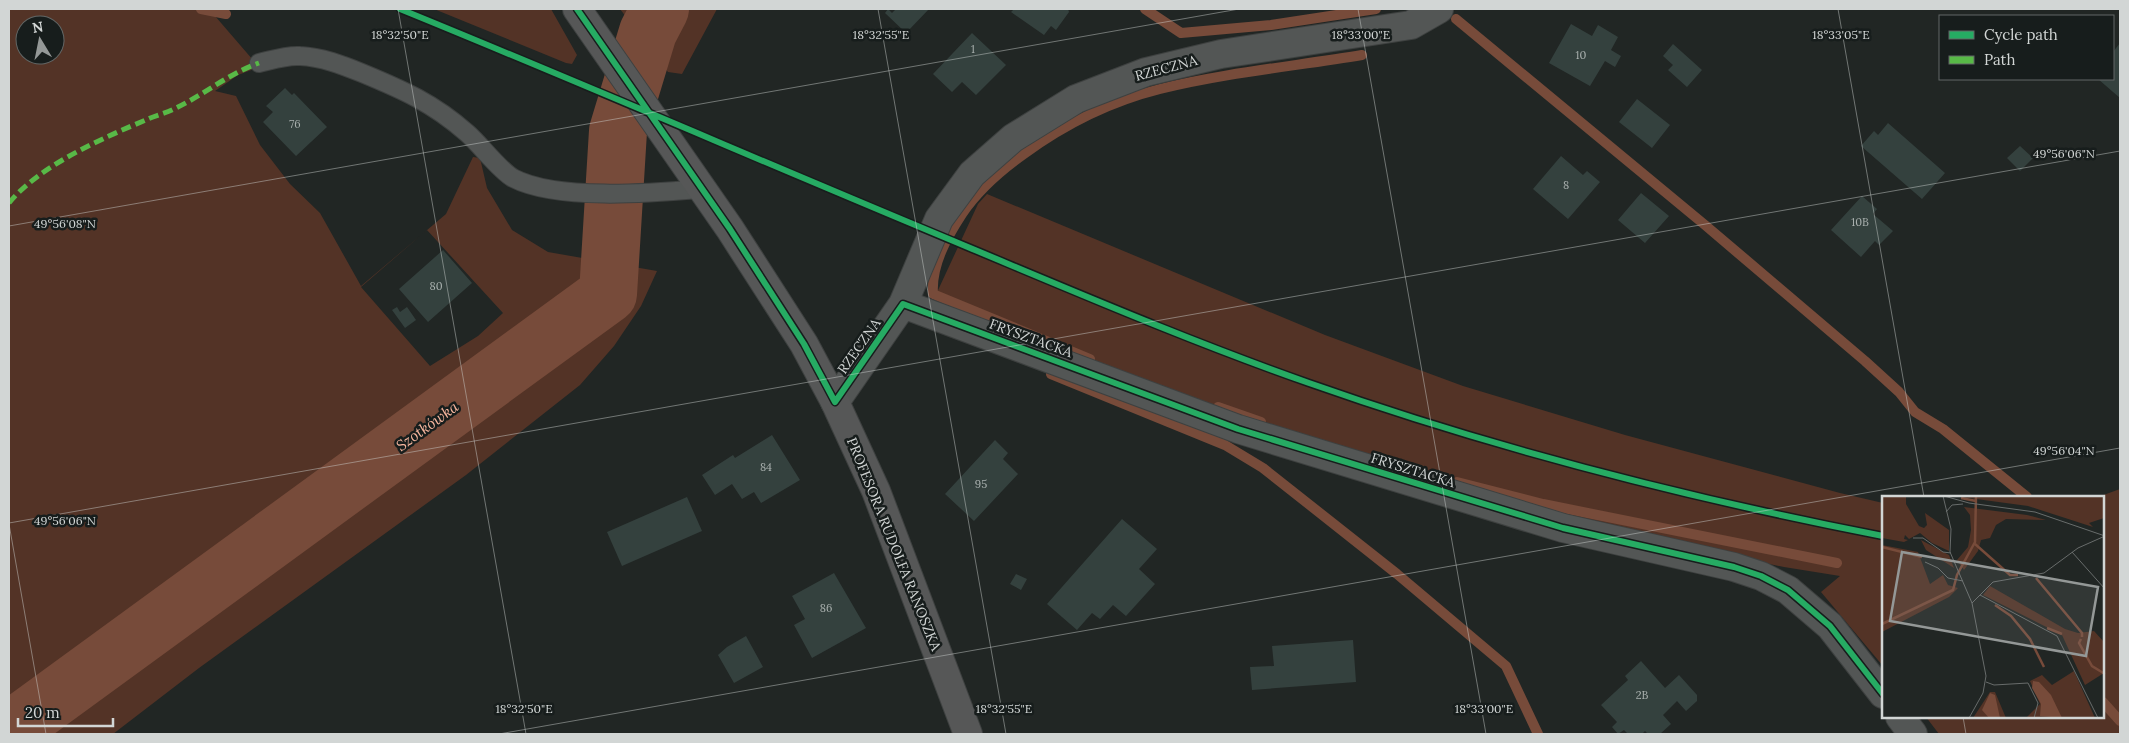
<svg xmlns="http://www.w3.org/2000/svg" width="2129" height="743" viewBox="0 0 2129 743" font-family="Lora,serif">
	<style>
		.green { fill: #533326; fill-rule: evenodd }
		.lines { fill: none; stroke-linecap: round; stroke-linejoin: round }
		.stream { stroke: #774b3a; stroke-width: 10 }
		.river { stroke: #774b3a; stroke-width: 58 }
		.building { fill: #34413e }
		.lane-casing { stroke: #3e4140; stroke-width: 20 }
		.street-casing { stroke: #3e4140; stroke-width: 30 }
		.secondary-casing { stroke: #3e4140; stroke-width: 30 }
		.lane { stroke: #535655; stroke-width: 18 }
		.street { stroke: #535655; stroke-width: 28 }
		.secondary { stroke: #565757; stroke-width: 28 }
		.quiet { stroke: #58b947; stroke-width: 5; stroke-dasharray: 10 5; stroke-linecap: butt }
		.cycleway-casing { stroke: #171d1c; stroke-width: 9 }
		.cycleway { stroke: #26ab63; stroke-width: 6 }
		.ticks { fill: none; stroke: #d2d6d5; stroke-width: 1; stroke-opacity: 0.45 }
		.labels { text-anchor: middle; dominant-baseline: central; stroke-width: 5; stroke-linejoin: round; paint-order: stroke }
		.number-label { font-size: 11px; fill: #aab1af }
		.street-label { font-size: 14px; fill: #d2d6d5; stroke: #171d1c }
		.water-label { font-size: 15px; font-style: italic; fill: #f8b79f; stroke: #171d1c }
		.inset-river { fill: none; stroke: #774b3a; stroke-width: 2.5 }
		.inset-road { fill: none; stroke: #686c6b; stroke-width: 1 }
		.view { fill: #949897; fill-opacity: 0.15; stroke: #949897; stroke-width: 2.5 }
		.inset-edge { fill: none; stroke: #d2d6d5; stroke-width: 2.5 }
		.ticks-label { font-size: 12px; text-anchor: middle; fill: #d2d6d5; stroke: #171d1c; stroke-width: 5; stroke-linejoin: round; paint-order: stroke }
	</style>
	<rect width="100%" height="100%" fill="#212624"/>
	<path class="green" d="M9,9H209L259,67L238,75L215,91L236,96L260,145L290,184L320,213L361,286L446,214L473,157L480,158L487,188L512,230L548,252L657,271L641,306L614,346L580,385L466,475L199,668L113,734H9ZM25,25H55V55H25ZM427,230L503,313L478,336L430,366L361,287Z
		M434,9H551L577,55L572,64L566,63Z
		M620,9H717L682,74L668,72Z
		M987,194L1325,335L1463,386L1625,435L1840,493L1883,503V666L1821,592L1840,576L1784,567L1588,526L1210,407L933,301L978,204Z
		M2120,489V734H1939L1926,717H2103V497H2098Z"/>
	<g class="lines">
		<path class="stream" d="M201,9L226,14
			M1145,9L1181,33L1271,25L1376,9
			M1456,19L1705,225L1865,361L1899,392L1915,412L1943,429L2027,497
			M1090,359L933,294C931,265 947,237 962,214C979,189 1000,171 1024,154C1065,124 1112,101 1160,89C1224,73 1296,66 1362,55
			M1051,374L1225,445L1263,468L1397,574L1506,666L1538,734
			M1218,407L1261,422
			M1457,482L1543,504L1837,563
			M2103,702L2120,721"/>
		<path class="river" d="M9,731L608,294L618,131L648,32L660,9"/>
	</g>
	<path class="building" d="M888,9L892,13L896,9H929L906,33L885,13Z
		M1014,9H1068L1069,12L1056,30L1051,26L1044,35L1011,12Z
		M1571,24L1592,36L1598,25L1618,37L1611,50L1621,56L1615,67L1605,61L1590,86L1549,63Z
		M972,33L1006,65L976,95L962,82L952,92L933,74Z
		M2120,43V98L2098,79H2113V52Z
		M1673,44L1702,70L1687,87L1668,70L1673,65L1663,56Z
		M285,88L292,95L294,93L327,127L296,156L263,122L273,112L266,106Z
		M1637,99L1670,125L1652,148L1619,122Z
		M1888,123L1945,173L1922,199L1861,146L1874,131L1878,135Z
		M2020,146L2033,158L2020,171L2007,158Z
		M1561,156L1583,175L1587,171L1600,182L1568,219L1533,189Z
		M1641,193L1669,216L1645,243L1618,220Z
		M1862,196L1877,209L1873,214L1893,231L1879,245L1875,241L1861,257L1831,230Z
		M443,250L472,283L428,322L399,289Z
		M397,307L400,312L407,307L416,320L405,328L392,310Z
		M772,435L800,480L761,503L754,492L742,499L732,484L715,495L702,475L733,455L735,458Z
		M995,440L1008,453L1003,459L1018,474L974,521L945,494Z
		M687,497L702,531L622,566L607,532Z
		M1122,519L1157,549L1139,569L1155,584L1126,616L1113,605L1100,619L1092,613L1077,630L1047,604Z
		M834,573L866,628L812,658L794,625L805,619L792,596Z
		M1016,574L1027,579L1021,590L1010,584Z
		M746,636L763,667L734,683L718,655L727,647Z
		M1353,640L1356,682L1252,690L1250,667L1274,666L1272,646Z
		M1641,661L1665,688L1679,675L1697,695V701L1686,711L1677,701L1663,715L1671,724L1660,734H1648L1645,731L1642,734H1628L1624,730L1618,734L1612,727L1617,722L1601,705L1628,680L1625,676Z"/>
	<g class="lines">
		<g class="lane-casing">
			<path id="lane" d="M259,63C272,60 286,55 300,56C322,57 342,65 362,73C403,90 433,103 467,133C480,144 499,170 513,178C557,201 652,193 701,189"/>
		</g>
		<g class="street-casing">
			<path id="street" d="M903,304L1238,429L1563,528L1734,567L1761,576L1788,590L1830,626L1883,694
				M835,402L903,304L939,219L972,174L1013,138L1076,99L1146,72L1221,54L1411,25L1439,9
				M1900,717L1913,734"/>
		</g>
		<g class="secondary-casing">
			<path id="secondary" d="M577,9L730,229L804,344L835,402L876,491L968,734"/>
		</g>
		<use href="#lane" class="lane"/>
		<use href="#street" class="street"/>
		<use href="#secondary" class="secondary"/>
		<path class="quiet" d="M9,203C40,165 103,138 148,119C157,115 167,113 176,108C205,94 228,74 259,63"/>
		<g class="cycleway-casing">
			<path id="cycleway" d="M400,9C589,86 775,167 963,245C1078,293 1192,342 1309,383C1496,449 1688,498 1883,536
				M577,9L730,229L804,344L835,402L903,304L1238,429L1563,528L1734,567L1761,576L1788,590L1830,626L1883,694"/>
		</g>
		<use href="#cycleway" class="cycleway"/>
	</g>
	<path class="ticks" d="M398,9L526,734M878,9L1006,734M1358,9L1486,734M1838,9L1924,497M9,226L1239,9M9,523L2120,151M9,524L46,734M1963,717L1966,734M499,734L2120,448"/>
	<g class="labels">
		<g class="number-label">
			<text x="973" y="49">1</text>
			<text x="1581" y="55">10</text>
			<text x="295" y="124">76</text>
			<text x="1566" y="185">8</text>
			<text x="1860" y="222">10B</text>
			<text x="436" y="286">80</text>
			<text x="766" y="467">84</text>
			<text x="981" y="484">95</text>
			<text x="826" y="608">86</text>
			<text x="1642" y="695">2B</text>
		</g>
		<g class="street-label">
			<text transform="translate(1166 68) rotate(-15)">RZECZNA</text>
			<text transform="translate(1031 338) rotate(20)">FRYSZTACKA</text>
			<text transform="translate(859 346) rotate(-55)">RZECZNA</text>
			<text transform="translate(1413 470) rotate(17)">FRYSZTACKA</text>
			<text transform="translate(894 544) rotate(68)">PROFESORA RUDOLFA RANOSZKA</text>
		</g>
		<g class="water-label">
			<text transform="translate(427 426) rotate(-36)">Szotkówka</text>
		</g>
	</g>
	<g transform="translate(1882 496)">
		<rect width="222" height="222" fill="#212624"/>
		<path d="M0,0H24V8L37,30L42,32L45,29L43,17L67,34V55L50,47L38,37L27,43L23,39L22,43L26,44L22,46L0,42ZM72,0H222V22L207,27L211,31L146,10ZM82,11L145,19L164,24L124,23L114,29L108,42L99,44L96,55L82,74L75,64L86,51L89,34L88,19ZM39,44L67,59L72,72L44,54ZM0,49L36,56L48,88L61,79L66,89L76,92L67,101L0,136ZM108,90L183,133L196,137L212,135L222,146V177L203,189L180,139L101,99ZM192,175L213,222H144L158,208L148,185L160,179L170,189ZM108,196H113L124,222H91Z" fill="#533326"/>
		<path d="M151,185L157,186L169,199L180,222L158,220L159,208L150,192ZM108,197L113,199L118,222H107L100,214Z" fill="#774b3a"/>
		<path class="inset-river" d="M79,2L94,5M93,48L128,79H136M0,51L40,61M154,82L200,137V141M113,109L129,120L148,143L162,171M0,128L71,94L75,79L93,46L94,0M165,132L180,138M199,143L197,147L210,170L223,178"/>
		<path class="inset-road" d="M61,0L69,33L68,56L90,107L104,180L101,197L87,222M62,0L87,7L153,16L223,40M64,16L70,9L81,8M31,42H41L61,56L69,57M190,56L223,93M43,66L56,72L66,82L81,85M98,99L175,140L216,222M90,107L111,86L162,77L196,52L223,40M104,186L112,189L146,187L156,207L152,222"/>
		<path class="view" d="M20,56L216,91L204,160L8,125Z"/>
		<rect width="222" height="222" class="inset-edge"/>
	</g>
	<g class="ticks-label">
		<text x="400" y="39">18°32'50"E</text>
		<text x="881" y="39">18°32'55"E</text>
		<text x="1361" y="39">18°33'00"E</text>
		<text x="1841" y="39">18°33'05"E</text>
		<text x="2064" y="158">49°56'06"N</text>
		<text x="65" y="228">49°56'08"N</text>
		<text x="2064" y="455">49°56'04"N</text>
		<text x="65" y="525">49°56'06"N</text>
		<text x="524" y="713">18°32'50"E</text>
		<text x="1004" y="713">18°32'55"E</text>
		<text x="1484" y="713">18°33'00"E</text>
	</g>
	<rect width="2129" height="743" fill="none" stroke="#d2d6d5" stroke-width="20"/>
	<rect x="1939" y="15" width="175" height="65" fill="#171d1c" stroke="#626766"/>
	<rect x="1949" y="31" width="25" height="8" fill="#26ab63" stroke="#626766"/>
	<text x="1984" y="40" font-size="15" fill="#d2d6d5">Cycle path</text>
	<rect x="1949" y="56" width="25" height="8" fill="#58b947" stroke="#626766"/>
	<text x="1984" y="65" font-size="15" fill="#d2d6d5">Path</text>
	<g transform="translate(40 40) rotate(350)"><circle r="24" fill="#171d1c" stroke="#626766"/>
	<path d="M0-4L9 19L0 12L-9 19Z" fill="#949897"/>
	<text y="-8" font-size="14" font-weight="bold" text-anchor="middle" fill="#d2d6d5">N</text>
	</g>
	<path d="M18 718v8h95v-8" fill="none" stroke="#d2d6d5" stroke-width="2.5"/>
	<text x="25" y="718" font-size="15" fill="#d2d6d5" stroke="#171d1c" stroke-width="4" paint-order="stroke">20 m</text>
</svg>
